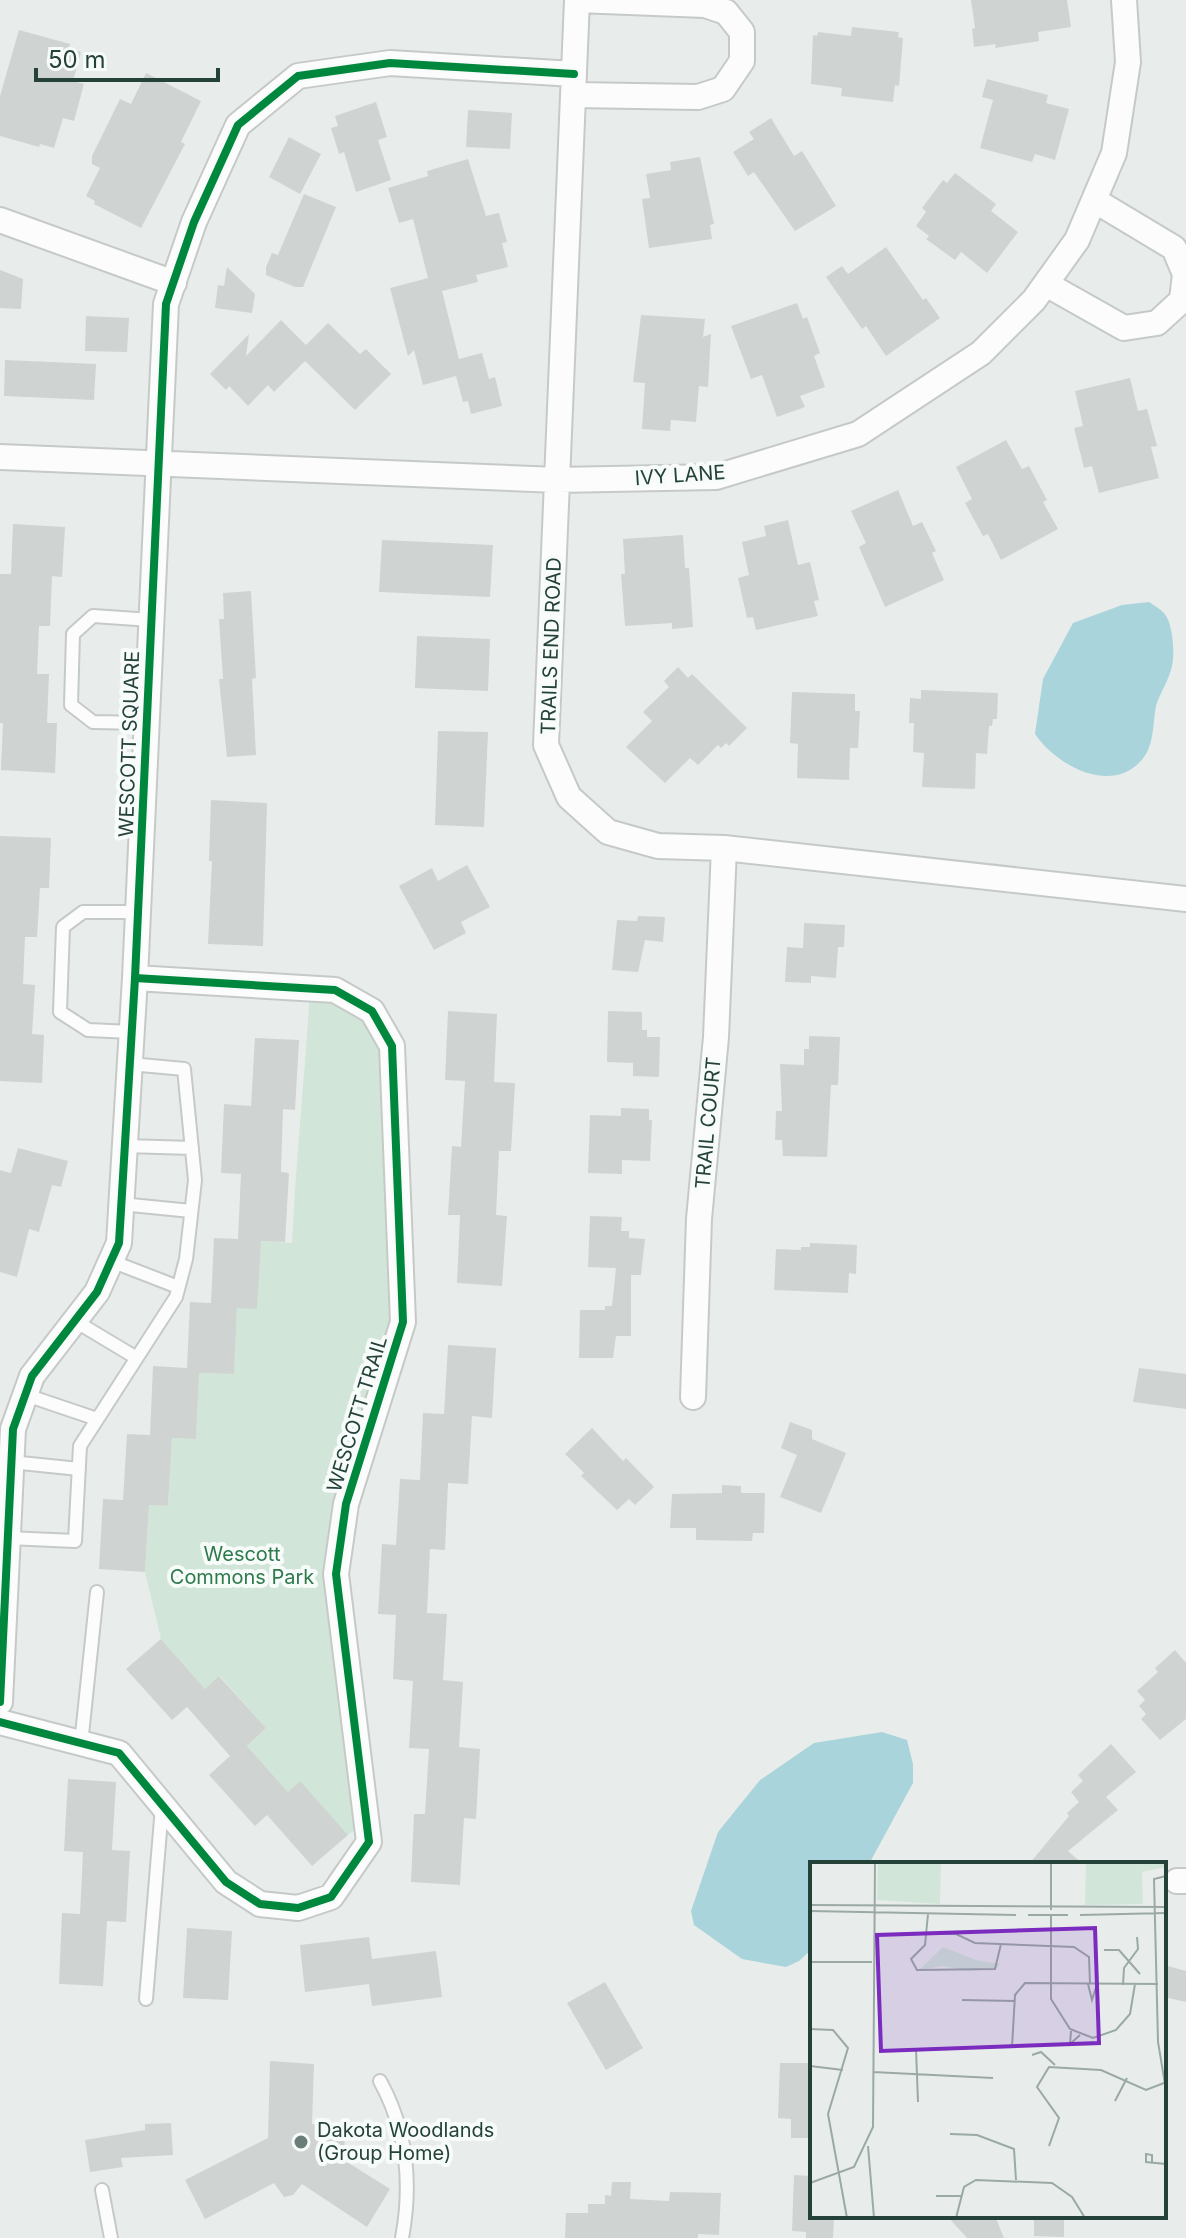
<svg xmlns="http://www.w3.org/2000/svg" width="1186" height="2238" viewBox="0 0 1186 2238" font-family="Inter,sans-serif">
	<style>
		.green { fill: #d1e6d8 }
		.water { fill: #a9d4db }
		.building { fill: #cfd4d2 }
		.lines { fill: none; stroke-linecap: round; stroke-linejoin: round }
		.service-casing { stroke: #c5cac8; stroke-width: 16 }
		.minor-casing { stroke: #c5cac8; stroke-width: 28 }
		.service { stroke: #fcfcfc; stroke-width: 12 }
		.minor { stroke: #fcfcfc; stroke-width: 24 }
		.cycleway-casing { stroke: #f7fbf9; stroke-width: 13 }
		.cycleway { stroke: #00873e; stroke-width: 8 }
		.poi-dot { fill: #697e78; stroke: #f7fbf9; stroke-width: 3 }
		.labels { text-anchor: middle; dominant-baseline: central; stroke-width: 8; stroke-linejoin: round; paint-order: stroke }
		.street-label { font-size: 20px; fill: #24423a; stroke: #f7fbf9 }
		.park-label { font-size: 20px; fill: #2d7a4b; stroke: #f7fbf9 }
		.poi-label { font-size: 20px; fill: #24423a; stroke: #f7fbf9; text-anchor: start }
		.inset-road { fill: none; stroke: #9aa9a4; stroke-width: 2 }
		.view { fill: #7b2cbf; fill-opacity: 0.15; stroke: #7b2cbf; stroke-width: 4 }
		.inset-edge { fill: none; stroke: #24423a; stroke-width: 4 }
	</style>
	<rect width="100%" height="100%" fill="#e8edeb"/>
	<path class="green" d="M310,989L335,990L392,1046L403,1322L336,1574L367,1822L346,1836L288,1792L247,1746L266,1728L220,1676L205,1689L161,1639L145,1572L149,1505L168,1506L172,1438L196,1439L199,1373L234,1374L237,1308L261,1241L292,1243C296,1158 305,1074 310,989Z"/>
	<path class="water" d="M1149,602C1154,605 1160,609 1164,613C1173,623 1175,653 1172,666C1169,680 1160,693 1156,706C1153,721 1154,741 1146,754C1118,798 1058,768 1035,734L1043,679L1073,623L1122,605Z
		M882,1732L907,1740L913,1764V1783L869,1864H812V1949L799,1961L786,1967L742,1959L694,1925L691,1911L718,1832L760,1780L814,1743Z"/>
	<path class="building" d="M971,0H1067L1071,27L1038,32L1039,41L995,48L996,44L974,47L972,29L975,28Z
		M852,27L899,32L898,37L903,38L899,86L895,85L893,102L841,96L842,88L811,84L813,35L817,36L818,32L851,36Z
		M19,30L70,44L69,48L81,52L73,81L84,84L74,121L63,118L54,148L40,144L39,147L0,136V96Z
		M146,73L201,101L181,142L185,144L141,228L94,204L95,201L86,196L100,168L92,164V156L120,99L131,104Z
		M987,79L1048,95L1046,103L1069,109L1055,160L1035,154L1032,162L980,148L993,100L982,97Z
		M376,102L387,137L378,140L391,180L356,192L344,152L339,154L331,128L338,126L335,116Z
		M468,110L512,113L510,149L466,147Z
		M771,118L794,156L802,151L836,206L795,231L754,172L748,176L733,152L754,139L749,132Z
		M289,137L321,154L300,194L269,177Z
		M700,157L714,224L710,225L712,239L649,248L642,199L650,198L646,174L671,170L670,162Z
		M468,159L486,216L499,213L507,242L502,243L508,267L476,275L478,282L442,291L459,359L482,353L489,379L495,377L502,406L471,414L468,401L463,402L456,376L423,385L414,350L408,356L390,288L428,278L413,219L399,223L388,188L428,176L427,171Z
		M955,173L996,204L991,211L1018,232L987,273L961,252L955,260L926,239L929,236L916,226L926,212L922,208L943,180L947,183Z
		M304,194L336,207L303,287H295L266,275V267L272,253L278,255Z
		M886,247L923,300L926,298L940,318L886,356L866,326L862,329L826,277L842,266L848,274Z
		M227,267L255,294L252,313L215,308L218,285L224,286Z
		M0,270L23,279L21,309L0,308Z
		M797,303L803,319L807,317L820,353L814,356L825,387L800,396L805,407L777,417L762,375L751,379L731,326Z
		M641,315L705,319L703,337L711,334L708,387L699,386L696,422L671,420L670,431L642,429L645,383L633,382Z
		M86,316L129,318L127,352L85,351Z
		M281,320L306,345L328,323L360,354L366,349L391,374L355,410L305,361L274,392L268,385L248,406L229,386L226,390L210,374L249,334L246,356Z
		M5,360L96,364L94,400L4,396Z
		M1130,378L1138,411L1147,409L1157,446L1151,447L1159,478L1099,493L1092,466L1084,468L1074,428L1083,426L1075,391Z
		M1006,440L1022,469L1029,466L1047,500L1043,502L1058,529L1001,560L988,534L983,536L965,503L972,499L956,467Z
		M898,490L913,526L922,522L936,551L932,553L944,580L885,607L859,547L866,543L851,511Z
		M788,520L798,565L810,562L819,600L814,601L818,616L756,630L753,617L747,618L738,578L749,575L742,542L766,536L764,526Z
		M13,524L65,527L62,577L52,576L50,626H39L37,674H49L47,723H57L55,773L1,770L3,723H0V574H11Z
		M683,535L685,568H689L693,627L672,629V623L625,626L621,574H625L623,539Z
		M382,540L493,545L490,597L379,592Z
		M251,591L256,678L252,679L256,755L227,757L219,679H223L219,619H224L223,593Z
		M417,636L490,639L488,691L415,688Z
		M678,667L688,678L692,674L747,728L729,746L726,743L721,748L718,745L698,765L690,758L665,783L626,747L652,721L643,712L669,687L664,681Z
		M921,690L998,693L997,719H993L992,726H989L987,754L976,753L975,789L922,787L924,753L913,752L914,723H909L910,698L921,699Z
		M792,692L855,694V711H860L858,748H850L849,780L797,778L798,744L790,743Z
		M438,731L488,732L484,827L435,825Z
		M211,800L267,803L263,946L208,944L212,861H209Z
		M0,836L51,838L49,888H40L37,937H25L23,984L35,985L32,1034L44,1035L42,1083L0,1081Z
		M467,865L490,907L461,922L466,933L434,950L399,886L432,868L438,881Z
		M638,916L665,917L663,942L645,940L638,972L612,970L617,920L637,921Z
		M804,923L845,925L844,947H838L836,978L811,976V983L785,982L787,947L803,948Z
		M448,1011L497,1014L494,1082L515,1083L511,1151H499L496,1215L507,1216L502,1286L457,1283L460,1215H448L452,1146L461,1147L465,1081L445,1080Z
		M608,1011L642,1012V1030H647V1037H660L659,1077L633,1076V1063L607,1062Z
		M809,1036L840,1037L838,1085H831L827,1157L783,1156L782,1140H775L776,1111H782L780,1064L804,1065V1049H809Z
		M255,1038L299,1040L295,1110L283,1109L281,1172L289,1173L285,1242L261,1241L257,1309L237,1308L234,1374L199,1373L196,1439L172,1438L168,1506L149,1505L145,1572L99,1569L103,1499L123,1500L127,1434L150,1435L153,1366L187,1368L190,1302L211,1303L214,1238L238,1239L241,1174L221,1173L224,1104L251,1106Z
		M621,1108L649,1109V1120H652L650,1161L622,1160V1174L588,1173L590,1115L621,1116Z
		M18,1148L68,1161L61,1187L52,1185L39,1232L29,1229L17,1277L0,1272V1170L11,1173Z
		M590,1216L622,1217L621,1231H629V1238L645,1239L641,1275H631V1336H616L613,1358H579L580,1310H605V1306H612L616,1268L588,1267Z
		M810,1243L857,1245L856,1274L849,1273L848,1293L774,1290L776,1249L801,1250V1247H810Z
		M448,1345L496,1348L492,1418L472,1416L468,1484L448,1483L445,1550L430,1549L427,1613L447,1614L443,1680L463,1682L459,1747L480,1749L476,1819L464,1818L460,1885L411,1882L414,1814H425L429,1749L409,1748L413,1681L393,1679L396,1615L378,1614L382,1544L396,1545L400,1479L420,1480L423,1413L444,1414Z
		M1139,1368L1186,1374V1409L1133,1402Z
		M790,1422L812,1430V1439L846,1453L821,1513L780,1497L797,1455L781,1448Z
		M592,1428L623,1461L626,1458L654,1487L635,1505L629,1499L617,1510L581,1476L584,1473L565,1454Z
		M722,1485L741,1486V1493H765L764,1533H753L752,1541L696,1540V1528H670L672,1494L722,1493Z
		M161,1639L205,1689L219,1676L266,1728L247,1746L288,1792L300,1781L348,1835L312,1866L267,1815L255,1826L209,1775L230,1756L187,1707L172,1720L126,1669Z
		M1175,1650L1186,1663V1719L1160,1740L1141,1719L1146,1714L1139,1706L1145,1700L1137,1691L1158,1672L1155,1668Z
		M1111,1744L1136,1772L1106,1797L1118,1810L1068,1851L1083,1864H1029L1069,1816L1067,1813L1079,1802L1071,1792L1083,1781L1078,1775Z
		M68,1779L116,1782L112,1850L130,1851L126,1922L107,1921L103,1986L59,1984L62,1913L80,1914L83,1852L64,1851Z
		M187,1928L232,1931L228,2000L183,1998Z
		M369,1937L372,1959L436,1951L442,1997L372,2006L369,1984L305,1992L300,1945Z
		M1164,1965L1186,1971V2002L1164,1997Z
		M605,1982L643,2048L606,2070L567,2003Z
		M270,2061L314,2064L312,2124L345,2127L344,2160L390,2189L367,2227L302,2184L293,2195L284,2197L274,2183L205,2219L185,2180L268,2138Z
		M780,2063H812V2138H791V2119L778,2118Z
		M171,2123L173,2155L121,2158L123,2167L90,2172L85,2140L145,2130V2124Z
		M794,2175L812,2176V2216H834L833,2238H806V2232L792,2231Z
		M612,2182H631L630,2199L669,2201L670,2192L721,2193L719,2235L698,2234V2238H565L566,2213H588V2204H605V2195L611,2196Z
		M947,2216H995L1004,2238H967Z
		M1034,2216H1064V2237L1034,2236Z"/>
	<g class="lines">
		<g class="service-casing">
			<path id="service" d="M146,723L93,722L71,705L73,634L93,616L151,620
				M132,1032L88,1030L60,1012L63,927L83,912H138
				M125,1146L192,1148
				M121,1204L191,1211
				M111,1261L178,1287
				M75,1321L135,1357
				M26,1395L97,1419
				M11,1462L79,1469
				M8,1538L75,1541L80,1446L176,1297L186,1259L195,1180L184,1069L130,1064
				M81,1744L97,1592
				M146,1999L162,1807
				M380,2081C407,2130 412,2184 402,2238
				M102,2190L111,2238"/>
		</g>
		<g class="minor-casing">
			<path id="minor" d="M577,0L546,745L569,797L608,832L658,846L724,848L1186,899
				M574,95L698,97L723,89L742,61V32L726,12L705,5L577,0
				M0,220L174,283
				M1046,284L1124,328L1157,323L1182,300L1185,274L1174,248L1094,200
				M0,457L557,480L716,477L858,434L981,353L1034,300L1077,240L1114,153L1128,62L1124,0
				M693,1397L699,1219L716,1037L724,848
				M0,1702L13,1429L32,1376L97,1292L119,1243L135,978L166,304L194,222L238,125L298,76L390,63L574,74
				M0,1722L119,1753L226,1882L260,1904L298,1908L331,1897L369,1842L336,1574L346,1504L403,1322L392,1046L372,1011L335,990L135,978
				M1177,1881H1186"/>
		</g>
		<use href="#service" class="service"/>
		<use href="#minor" class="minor"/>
		<g class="cycleway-casing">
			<path id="cycleway" d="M0,1702L13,1429L32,1376L97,1292L119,1243L135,978L166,304L194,222L238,125L298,76L390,63L574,74
				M0,1722L119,1753L226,1882L260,1904L298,1908L331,1897L369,1842L336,1574L346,1504L403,1322L392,1046L372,1011L335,990L135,978"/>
		</g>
		<use href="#cycleway" class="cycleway"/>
	</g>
	<circle class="poi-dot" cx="301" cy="2142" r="8"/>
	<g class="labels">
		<g class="street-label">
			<text transform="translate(680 475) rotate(-4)">IVY LANE</text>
			<text transform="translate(551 646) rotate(-88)">TRAILS END ROAD</text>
			<text transform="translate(129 744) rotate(-88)">WESCOTT SQUARE</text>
			<text transform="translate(708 1123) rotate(-85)">TRAIL COURT</text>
			<text transform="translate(357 1414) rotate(-73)">WESCOTT TRAIL</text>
		</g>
		<g class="park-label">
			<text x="242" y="1554">Wescott<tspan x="242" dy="23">Commons Park</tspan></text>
		</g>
		<g class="poi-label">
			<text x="317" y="2130">Dakota Woodlands<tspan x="317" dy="23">(Group Home)</tspan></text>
		</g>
	</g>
	<g transform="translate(810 1862)">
		<rect width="356" height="356" fill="#e8edeb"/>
		<path d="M68,0H131L130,42L67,38ZM276,0H356V5L332,10L333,42L275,43ZM133,85L166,98L190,102L185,107L158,109L133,104L109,108Z" fill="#d1e6d8"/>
		<path class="inset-road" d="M356,14L344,17L348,180L356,228M0,43L356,45M241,48V0M0,49L206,53M118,52L115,83L101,97L107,108L185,107L191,82M218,53H258M241,53V137L260,167L283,176L306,168L320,152L325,122M270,53L356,51M118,71L146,72L165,81L264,85L279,95L280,122M294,88H309L330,112M0,100H62M278,122L282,138L287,122M313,123L314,106L328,87L327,75M152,138L205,139M0,167L23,168L38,186L18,252L37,356M261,169L260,182L270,173M202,185L205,133L215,121L348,122M106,187L108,240M222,193L231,190L245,203M0,204L33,208M63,210L183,216M305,239L317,216M140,272L167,273L204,287L206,318M58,284L64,356M239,284L249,256L227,225L239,205L291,208L336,228L354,221M342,300V293L336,292V300L356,302M0,321L44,305L63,265L65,0M126,334H152M146,356L154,325L166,318L242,321L262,335L275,356"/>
		<path class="view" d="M285,66L289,181L71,189L67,73Z"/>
		<rect width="356" height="356" class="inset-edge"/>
	</g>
	<path d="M36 68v12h182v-12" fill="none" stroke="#24423a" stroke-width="4"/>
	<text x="48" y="68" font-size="24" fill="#24423a" stroke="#f7fbf9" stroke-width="6" paint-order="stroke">50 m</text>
</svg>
